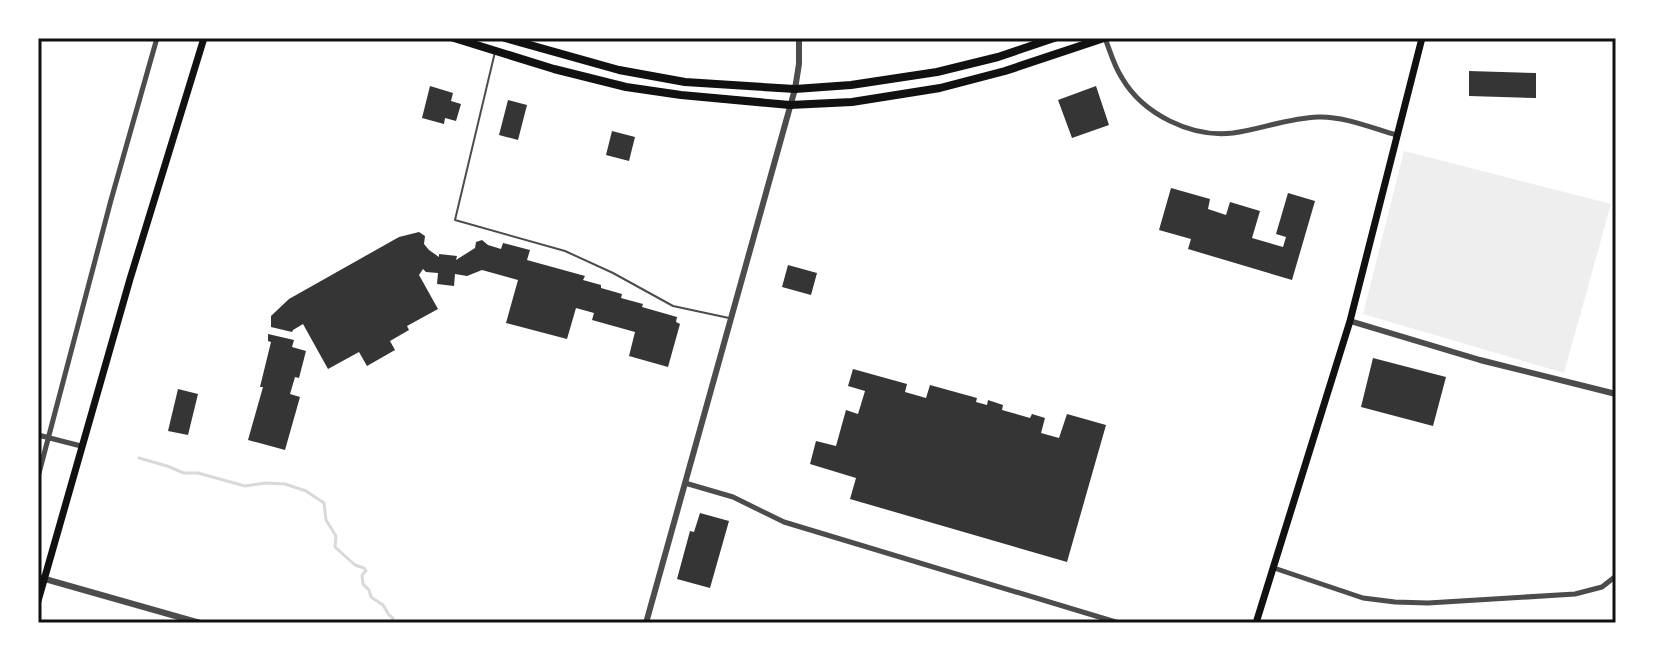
<svg xmlns="http://www.w3.org/2000/svg" width="1654" height="661" viewBox="0 0 1654 661" font-family="Bitter,serif">
	<style>
		.green { fill: #eee }
		.lines { fill: none; stroke-linecap: round; stroke-linejoin: round }
		.stream { stroke: #d9d9d9; stroke-width: 3 }
		.building { fill: #353535 }
		.service { stroke: #4c4c4c; stroke-width: 2 }
		.minor { stroke: #4c4c4c; stroke-width: 5 }
		.tertiary { stroke: #4c4c4c; stroke-width: 6 }
		.secondary { stroke: #111; stroke-width: 7 }
		.primary { stroke: #111; stroke-width: 8 }
		.neatline { fill: none; stroke: #111; stroke-width: 3 }
	</style>
	<rect width="100%" height="100%" fill="#fff"/>
	<path class="green" d="M1404,151L1611,204L1564,373L1363,314Z"/>
	<g class="lines">
		<path class="stream" d="M139,458L167,466L184,473H198L245,486L265,483L285,484L306,491L324,503L326,520L336,536L335,547L355,565L364,568L366,571L362,575L363,584L369,590L371,597L383,605L389,615L393,618L391,623"/>
	</g>
	<path class="building" d="M1469,71L1536,73V98L1469,96Z
		M430,86L453,93L451,101L461,104L456,121L445,118L444,124L422,118Z
		M1096,86L1109,125L1072,138L1058,100Z
		M508,100L527,105L518,140L499,135Z
		M612,131L635,137L629,161L606,155Z
		M1171,188L1210,199L1208,209L1226,215L1230,202L1260,211L1252,238L1283,247L1286,237L1276,234L1288,193L1315,201L1292,280L1188,249L1191,239L1159,230Z
		M419,232L425,236L424,244L429,250L439,257V254L457,256L456,260L475,248L476,242L482,240L488,245L501,249L503,243L530,250L527,260L585,276L583,280L601,285V288L622,294L621,298L643,304L642,307L677,317L676,322L680,324L668,367L629,356L635,332L592,320L594,313L576,308L567,339L506,323L518,280L482,270L467,276L455,274L454,286L437,284L438,273L426,272L423,269L419,275L438,309L407,326L409,330L390,341L395,350L367,366L359,352L328,369L303,324L293,330L292,332L271,327V316L289,299L399,237Z
		M788,265L817,273L811,295L782,287Z
		M268,334L294,340L292,347L306,351L299,378L295,377L290,394L300,397L285,450L248,440L263,387H260L271,342L268,341Z
		M1373,358L1446,377L1433,426L1361,407Z
		M853,369L907,384L905,392L926,398L930,385L977,398L976,402L987,405L988,400L1003,405L1002,410L1030,418L1032,414L1045,418L1041,433L1059,438L1067,414L1106,425L1067,562L850,499L856,478L810,464L816,441L836,446L846,410L858,414L865,391L848,386Z
		M178,389L198,394L188,435L168,431Z
		M700,513L729,521L710,588L677,579L690,531L694,532Z"/>
	<g class="lines">
		<path class="service" d="M495,52L455,220L565,251L613,273L673,306L729,318"/>
		<path class="minor" d="M1105,38C1110,51 1114,66 1122,78C1143,114 1191,138 1233,133C1261,129 1289,118 1318,117C1343,116 1372,128 1396,135
			M38,435L81,446
			M38,477L111,200L157,38
			M685,483L733,497L784,522L1119,623
			M1274,568L1363,598L1395,602L1428,603L1575,594L1602,587L1616,576"/>
		<path class="tertiary" d="M1350,321L1480,360L1616,394
			M38,577L200,623
			M646,623L795,89L799,64V38"/>
		<path class="secondary" d="M38,601L130,279L204,38
			M1256,623L1350,321L1422,38"/>
		<path class="primary" d="M454,38L554,69L626,87L681,95L790,105L852,102L940,88L1005,71L1104,38
			M505,38L619,70L685,82L795,89L851,85L937,72L998,57L1054,38"/>
	</g>
	<rect width="1654" height="661" fill="none" stroke="#ffffff" stroke-width="80"/>
	<rect x="40" y="40" width="1574" height="581" class="neatline"/>
</svg>
